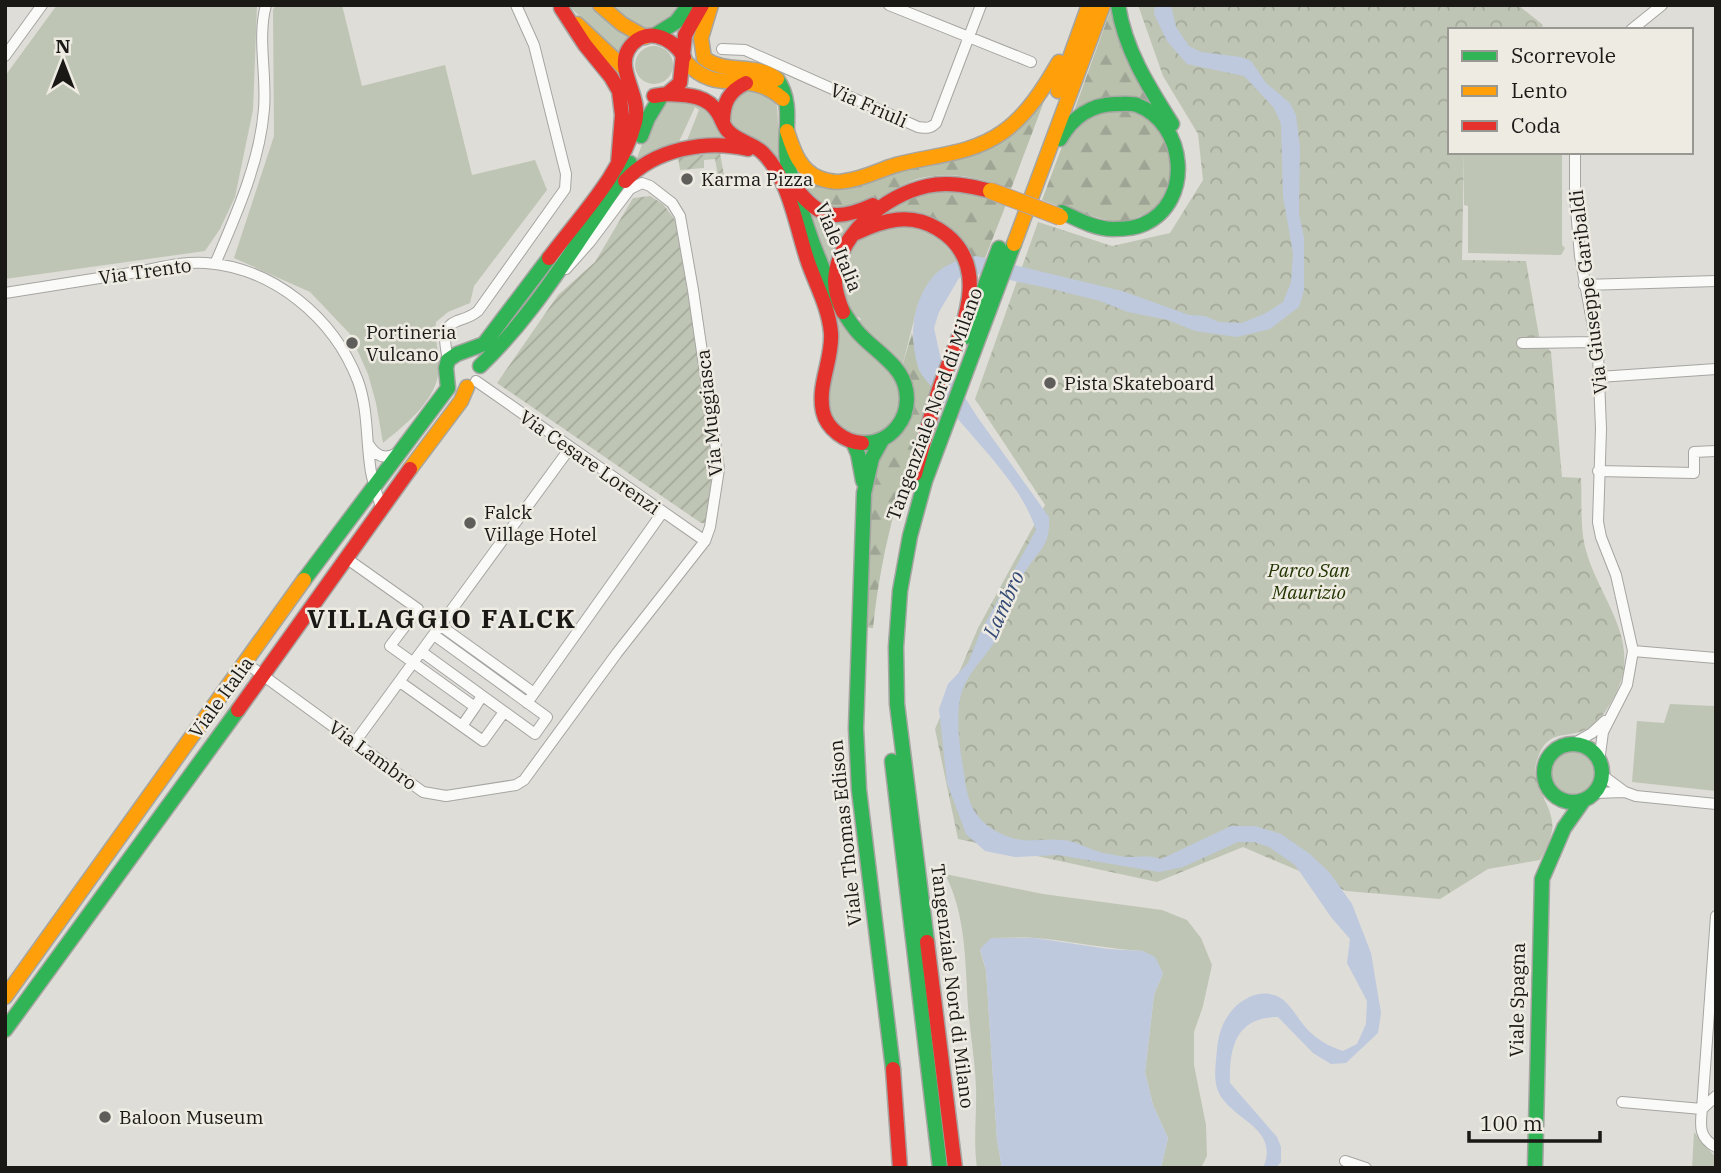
<svg xmlns="http://www.w3.org/2000/svg" width="1721" height="1173" viewBox="0 0 1721 1173" font-family="'IBM Plex Serif',serif">
	<style>
		.grass { fill: #bfc5b4 }
		.forest { fill: url(#forest-firs) }
		.park { fill: url(#park-crowns) }
		.garden { fill: url(#garden-furrows) }
		.water { fill: #bec9de }
		.lines { fill: none; stroke-linecap: round; stroke-linejoin: round }
		.street-casing { stroke: #a6a5a2; stroke-width: 12 }
		.fast-casing { stroke: #a6a5a2; stroke-width: 17 }
		.slow-casing { stroke: #a6a5a2; stroke-width: 17 }
		.jam-casing { stroke: #a6a5a2; stroke-width: 17 }
		.street { stroke: #fafaf9; stroke-width: 10 }
		.fast { stroke: #30b455; stroke-width: 14 }
		.slow { stroke: #ff9f0a; stroke-width: 14 }
		.jam { stroke: #e5322d; stroke-width: 14 }
		.slow-bridge-casing { stroke: #b1a3a5; stroke-width: 18; stroke-linecap: butt }
		.slow-bridge { stroke: #ff9f0a; stroke-width: 16 }
		.poi-dot { fill: #5f5e5a; stroke: #eeebe3; stroke-width: 2.5 }
		.labels { text-anchor: middle; dominant-baseline: central; stroke-width: 5; stroke-linejoin: round; paint-order: stroke }
		.street-label { font-size: 19px; fill: #1a1916; stroke: #eeebe3 }
		.poi-label { font-size: 19px; fill: #1a1916; stroke: #eeebe3; text-anchor: start }
		.park-label { font-size: 19px; font-style: italic; fill: #233500; stroke: #eeebe3 }
		.water-label { font-size: 21px; font-style: italic; fill: #344975; stroke: #eeebe3 }
		.district-label { font-size: 26px; font-weight: bold; letter-spacing: 2px; fill: #1a1916; stroke: #eeebe3 }
	</style>
	<defs>
		<pattern id="forest-firs" width="22" height="20" patternUnits="userSpaceOnUse" patternTransform="scale(1.75)"><rect width="22" height="20" fill="#b9c1ad"/><path d="M5 1l3.5 6h-7zM16 11l3.5 6h-7z" fill="#9ea594"/></pattern>
		<pattern id="park-crowns" width="20" height="18" patternUnits="userSpaceOnUse" patternTransform="scale(1.75)"><rect width="20" height="18" fill="#bfc5b4"/><path d="M2 6a3 3 0 1 1 6 0M12 15a3 3 0 1 1 6 0" fill="none" stroke="#a4a99a"/></pattern>
		<pattern id="garden-furrows" width="10" height="10" patternUnits="userSpaceOnUse" patternTransform="scale(1.75)"><rect width="10" height="10" fill="#bfc5b4"/><path d="M-1 1l2-2M0 10L10 0M9 11l2-2" fill="none" stroke="#a4a99a"/></pattern>
	</defs>
	<rect width="100%" height="100%" fill="#deddd8"/>
	<path class="grass" d="M57,5H257L253,110L235,197L220,229L205,251L5,279V76Z
		M276,5H342L362,86L445,65L472,175L535,160L547,190L474,286L470,303L448,312L436,322C434,339 439,350 439,366C439,399 406,424 383,443L376,403L368,374L350,334L310,292L234,258L274,136L273,10Z
		M568,5H594L632,35L625,42L619,55Z
		M609,5H684L678,15L650,29L634,25Z
		M635 65a19 19 0 1 1 38 0a19 19 0 1 1-38 0Z
		M752,88C763,89 772,96 777,106L780,157L784,172L830,294L898,376L905,403L890,432L868,439L841,432L825,406L833,352L782,175L728,126V104L745,89Z
		M672,100L706,104L729,140L686,143L699,110L695,107L678,144L634,165C644,144 649,111 672,100Z
		M1464,152H1562V245L1565,248L1561,255L1468,253V206L1464,205Z
		M806,212L862,217L831,272Z
		M887,223L929,227L958,260L918,304L902,367L858,322L861,319L850,312L842,291L846,261L857,241Z
		M1716,680V791L1632,782L1637,721L1664,723L1670,704L1714,706Z
		M1549 773a24 24 0 1 1 48 0a24 24 0 1 1-48 0Z
		M945,874L1043,894L1162,910L1187,920L1201,938L1212,965L1203,1006L1194,1032V1065L1206,1125L1207,1156L1201,1168H1161L1168,1138L1153,1105L1145,1072L1154,995L1163,973L1143,951C1107,949 1072,941 1035,938C1021,937 1006,938 992,938L980,950L986,970L997,1140L1002,1168H977C973,1139 977,1114 976,1087C975,1060 970,1032 968,1006C965,960 966,915 945,874Z
		M1694,1132L1716,1158V1168H1692Z"/>
	<path class="forest" d="M1112,6L1158,108L1074,111Z
		M1046,96L1011,189C982,178 952,171 921,178C896,184 872,207 847,211C839,213 829,209 821,207L800,180L805,176L820,183L941,162Z
		M1129,108L1166,131L1176,174L1155,210L1121,224L1063,208L1042,200L1066,136L1081,118Z
		M946,188L1007,202L985,258L969,257L957,237L882,215L898,202Z
		M912,333L919,370L935,390C904,471 882,541 873,628L864,627L870,480L878,451L907,423L902,367Z"/>
	<path class="park" d="M1138,5H1518L1543,25L1541,30H1450V152H1464L1462,260L1526,261L1539,336L1551,352L1562,477L1581,478C1582,500 1580,526 1585,547C1598,599 1645,641 1614,697C1608,708 1599,723 1587,729C1565,740 1548,727 1537,760C1528,786 1556,805 1552,831C1550,841 1545,851 1540,860L1488,869L1440,899L1346,891L1243,847L1157,882L958,839L935,729L978,628L1045,505L975,399L1038,222L1112,246L1170,233L1203,180L1198,134L1163,76Z"/>
	<path class="garden" d="M720,153L726,187L720,188L715,159L704,160V168L680,170L678,157Z
		M650,196L663,204L675,220L696,341L713,467L706,523H701L497,383L558,295L595,262L633,198Z"/>
	<path class="water" d="M1155,5H1171L1176,27L1189,46L1201,52L1241,57L1251,61L1266,83L1290,103L1296,115L1300,148L1299,213L1304,238V290L1299,307L1270,329L1237,337L1195,331L1168,320L1128,312L1100,301L1048,288L980,274L959,278L939,312L934,328L941,360L978,418L1049,517C1051,549 1036,551 1022,577C1011,595 1009,617 998,636C989,653 973,667 965,684C953,707 960,749 964,774C967,798 972,818 996,831C1024,847 1036,837 1063,840C1077,841 1089,850 1103,853C1112,854 1121,857 1130,857C1142,857 1149,855 1161,859L1231,826H1255L1281,834L1310,854L1330,873L1352,904L1371,953L1381,1013L1378,1033L1346,1063L1331,1064L1313,1053L1278,1017C1236,1017 1229,1047 1230,1083L1277,1137L1281,1147V1162L1276,1168H1263C1281,1127 1230,1120 1218,1091C1213,1078 1216,1063 1217,1049C1219,1032 1223,1019 1236,1006C1246,998 1256,992 1270,994C1290,997 1297,1021 1311,1033C1321,1042 1331,1047 1343,1051L1357,1044L1366,1024L1367,1001L1347,963L1350,939L1331,917L1295,865L1269,847L1254,842H1238L1183,867L1159,872L1058,855L1015,857L985,851L966,834L947,783L939,709L948,684L968,663L980,633L1036,530C1021,482 971,438 940,397C934,388 921,377 918,367C911,343 911,317 922,294C934,269 950,261 976,256L1122,291L1189,315L1205,316L1219,322L1242,323L1266,313L1283,302L1291,282L1293,254L1283,196L1281,124L1274,108L1244,76L1187,64L1167,41L1154,14Z
		M991,938H1035L1108,949L1143,951L1155,957L1163,973L1154,995L1145,1072L1153,1105L1168,1138L1161,1168H1002L997,1140L986,970L980,949Z"/>
	<g class="lines">
		<g class="street-casing">
			<path id="street" d="M889,5L1031,62
				M1631,30L1662,5
				M722,49L745,50L918,127C926,128 930,129 936,123L981,5
				M5,56L42,5
				M1575,152V196L1580,256L1598,354L1601,429L1598,522L1601,537L1616,575L1633,651L1627,685L1603,732L1599,762
				M215,264C236,215 260,162 264,109C267,75 257,38 266,5
				M1584,285L1716,281
				M5,293C49,286 93,279 137,272C159,268 183,261 206,263C274,268 334,318 358,381C368,409 366,437 370,465C371,479 377,493 381,507
				M1522,343L1597,342
				M448,361C446,345 439,328 457,321C466,318 471,317 478,311L565,189L566,174L534,45L516,5
				M1599,377L1716,369
				M476,381L705,541
				M369,445C376,456 385,460 397,453
				M1598,471L1694,473V452L1716,451
				M346,558L418,609L390,646L475,707L482,696
				M441,626L534,693
				M1633,651L1716,658
				M422,652L535,734L547,717L434,635
				M246,663L423,792L446,796L516,785L524,780L617,653L705,541L710,527L719,469L693,290L680,216L672,203L650,186L642,183L630,189L590,242L566,269
				M400,682L483,741L504,712
				M527,703L662,513
				M462,726L475,707
				M355,742L570,448
				M1571,745L1592,733L1605,721
				M1602,775L1625,792L1636,796L1716,804
				M1594,793L1625,792
				M1716,1096L1702,1109C1700,1126 1699,1138 1716,1147
				M1622,1102L1702,1109L1716,916
				M1345,1161L1366,1168"/>
		</g>
		<g class="fast-casing">
			<path id="fast" d="M1118,5C1125,50 1148,86 1172,124
				M655,35L676,22L689,5
				M777,79C795,104 783,134 787,162C789,171 793,179 795,188C802,212 809,236 819,259C828,283 839,309 856,330C871,349 902,364 906,390C911,418 891,444 862,443
				M641,136L648,118L662,95
				M1060,139C1072,118 1091,104 1116,104C1122,104 1131,103 1137,105C1186,123 1194,202 1144,224C1136,228 1121,229 1113,229C1095,229 1077,219 1062,212
				M966,337L999,248
				M480,366C518,330 548,287 577,244C595,217 614,191 630,163
				M882,440L872,458L864,493L856,728L859,790L893,1069
				M853,442L858,454L863,481
				M304,580L448,388L446,368L448,360L457,354L484,344L549,258
				M1544 773a29 29 0 1 1 58 0a29 29 0 1 1-58 0Z
				M892,761L940,1168
				M927,942L897,704L896,647L900,591L910,536L925,481L1014,244
				M5,1030L238,710
				M1535,1168L1542,879L1564,828L1583,801"/>
		</g>
		<g class="slow-casing">
			<path id="slow" d="M600,5L622,24L645,37
				M711,5L701,38L704,58C726,75 755,62 777,79
				M577,24L624,68
				M685,61C718,98 747,67 783,99
				M1058,91L1089,5
				M787,131C793,149 799,170 819,178C827,181 837,183 845,181C863,179 879,170 896,165C932,155 971,155 1003,132C1027,115 1044,88 1059,62
				M1014,244L1103,5
				M410,469L461,401L467,387
				M5,997L304,580"/>
		</g>
		<g class="jam-casing">
			<path id="jam" d="M561,8L585,45L611,77L619,91L622,115L618,164
				M666,94C685,95 707,94 718,113C722,119 723,126 728,131C738,142 754,143 764,154C790,181 796,227 808,262C816,285 829,308 831,333C833,359 817,385 823,412C827,429 845,442 862,443
				M654,96L667,94L680,83L685,35L702,5
				M723,121C723,103 729,91 746,83
				M625,181C654,149 707,139 748,149
				M796,188C820,220 838,221 873,205
				M856,233C883,220 910,212 938,229C997,265 959,334 942,381C931,411 924,443 915,474
				M549,258C580,216 622,174 635,122C642,97 616,71 628,50C643,25 672,36 684,57
				M843,312C839,302 835,292 835,281C837,235 885,195 927,186C948,181 971,186 991,191
				M238,710L410,469
				M927,942L955,1168
				M893,1069L900,1168"/>
		</g>
		<use href="#street" class="street"/>
		<use href="#fast" class="fast"/>
		<use href="#slow" class="slow"/>
		<use href="#jam" class="jam"/>
		<g class="slow-bridge-casing">
			<path id="slow-bridge" d="M991,191L1060,217"/>
		</g>
		<use href="#slow-bridge" class="slow-bridge"/>
	</g>
	<g class="poi-dot">
		<circle cx="687" cy="179" r="7"/>
		<circle cx="352" cy="343" r="7"/>
		<circle cx="1050" cy="383" r="7"/>
		<circle cx="470" cy="523" r="7"/>
		<circle cx="105" cy="1117" r="7"/>
	</g>
	<g class="labels">
		<g class="street-label">
			<text transform="translate(869 105) rotate(24)">Via Friuli</text>
			<text transform="translate(839 247) rotate(68)">Viale Italia</text>
			<text transform="translate(145 271) rotate(-8)">Via Trento</text>
			<text transform="translate(1588 292) rotate(-97)">Via Giuseppe Garibaldi</text>
			<text transform="translate(934 404) rotate(-70)">Tangenziale Nord di Milano</text>
			<text transform="translate(709 413) rotate(-96)">Via Muggiasca</text>
			<text transform="translate(590 462) rotate(35)">Via Cesare Lorenzi</text>
			<text transform="translate(221 697) rotate(-54)">Viale Italia</text>
			<text transform="translate(373 755) rotate(36)">Via Lambro</text>
			<text transform="translate(845 833) rotate(-96)">Viale Thomas Edison</text>
			<text transform="translate(953 986) rotate(83)">Tangenziale Nord di Milano</text>
			<text transform="translate(1517 1000) rotate(-89)">Viale Spagna</text>
		</g>
		<g class="poi-label">
			<text x="701" y="179">Karma Pizza</text>
			<text x="366" y="332">Portineria<tspan x="366" dy="22">Vulcano</tspan></text>
			<text x="1064" y="383">Pista Skateboard</text>
			<text x="484" y="512">Falck<tspan x="484" dy="22">Village Hotel</tspan></text>
			<text x="119" y="1117">Baloon Museum</text>
		</g>
		<g class="park-label">
			<text x="1309" y="570">Parco San<tspan x="1309" dy="22">Maurizio</tspan></text>
		</g>
		<g class="water-label">
			<text transform="translate(1003 604) rotate(-66)">Lambro</text>
		</g>
		<g class="district-label">
			<text x="442" y="618">VILLAGGIO FALCK</text>
		</g>
	</g>
	<rect width="1721" height="1173" fill="none" stroke="#1a1916" stroke-width="14"/>
	<rect x="1448" y="28" width="245" height="126" fill="#eeebe3" stroke="#999791" stroke-width="2"/>
	<rect x="1462" y="51" width="35" height="10" fill="#30b455" stroke="#999791" stroke-width="2"/>
	<text x="1511" y="63" font-size="21" fill="#1a1916">Scorrevole</text>
	<rect x="1462" y="86" width="35" height="10" fill="#ff9f0a" stroke="#999791" stroke-width="2"/>
	<text x="1511" y="98" font-size="21" fill="#1a1916">Lento</text>
	<rect x="1462" y="121" width="35" height="10" fill="#e5322d" stroke="#999791" stroke-width="2"/>
	<text x="1511" y="133" font-size="21" fill="#1a1916">Coda</text>
	<g transform="translate(63 63)" stroke="#eeebe3" stroke-width="5" paint-order="stroke">
	<path d="M0-5L12 26L0 18L-12 26Z" fill="#1a1916"/>
	<text y="-10" font-size="19" font-weight="bold" text-anchor="middle" fill="#1a1916">N</text>
	</g>
	<path d="M1469 1131v10h131v-10" fill="none" stroke="#1a1916" stroke-width="3.5"/>
	<text x="1480" y="1131" font-size="21" fill="#1a1916" stroke="#eeebe3" stroke-width="5" paint-order="stroke">100 m</text>
</svg>
